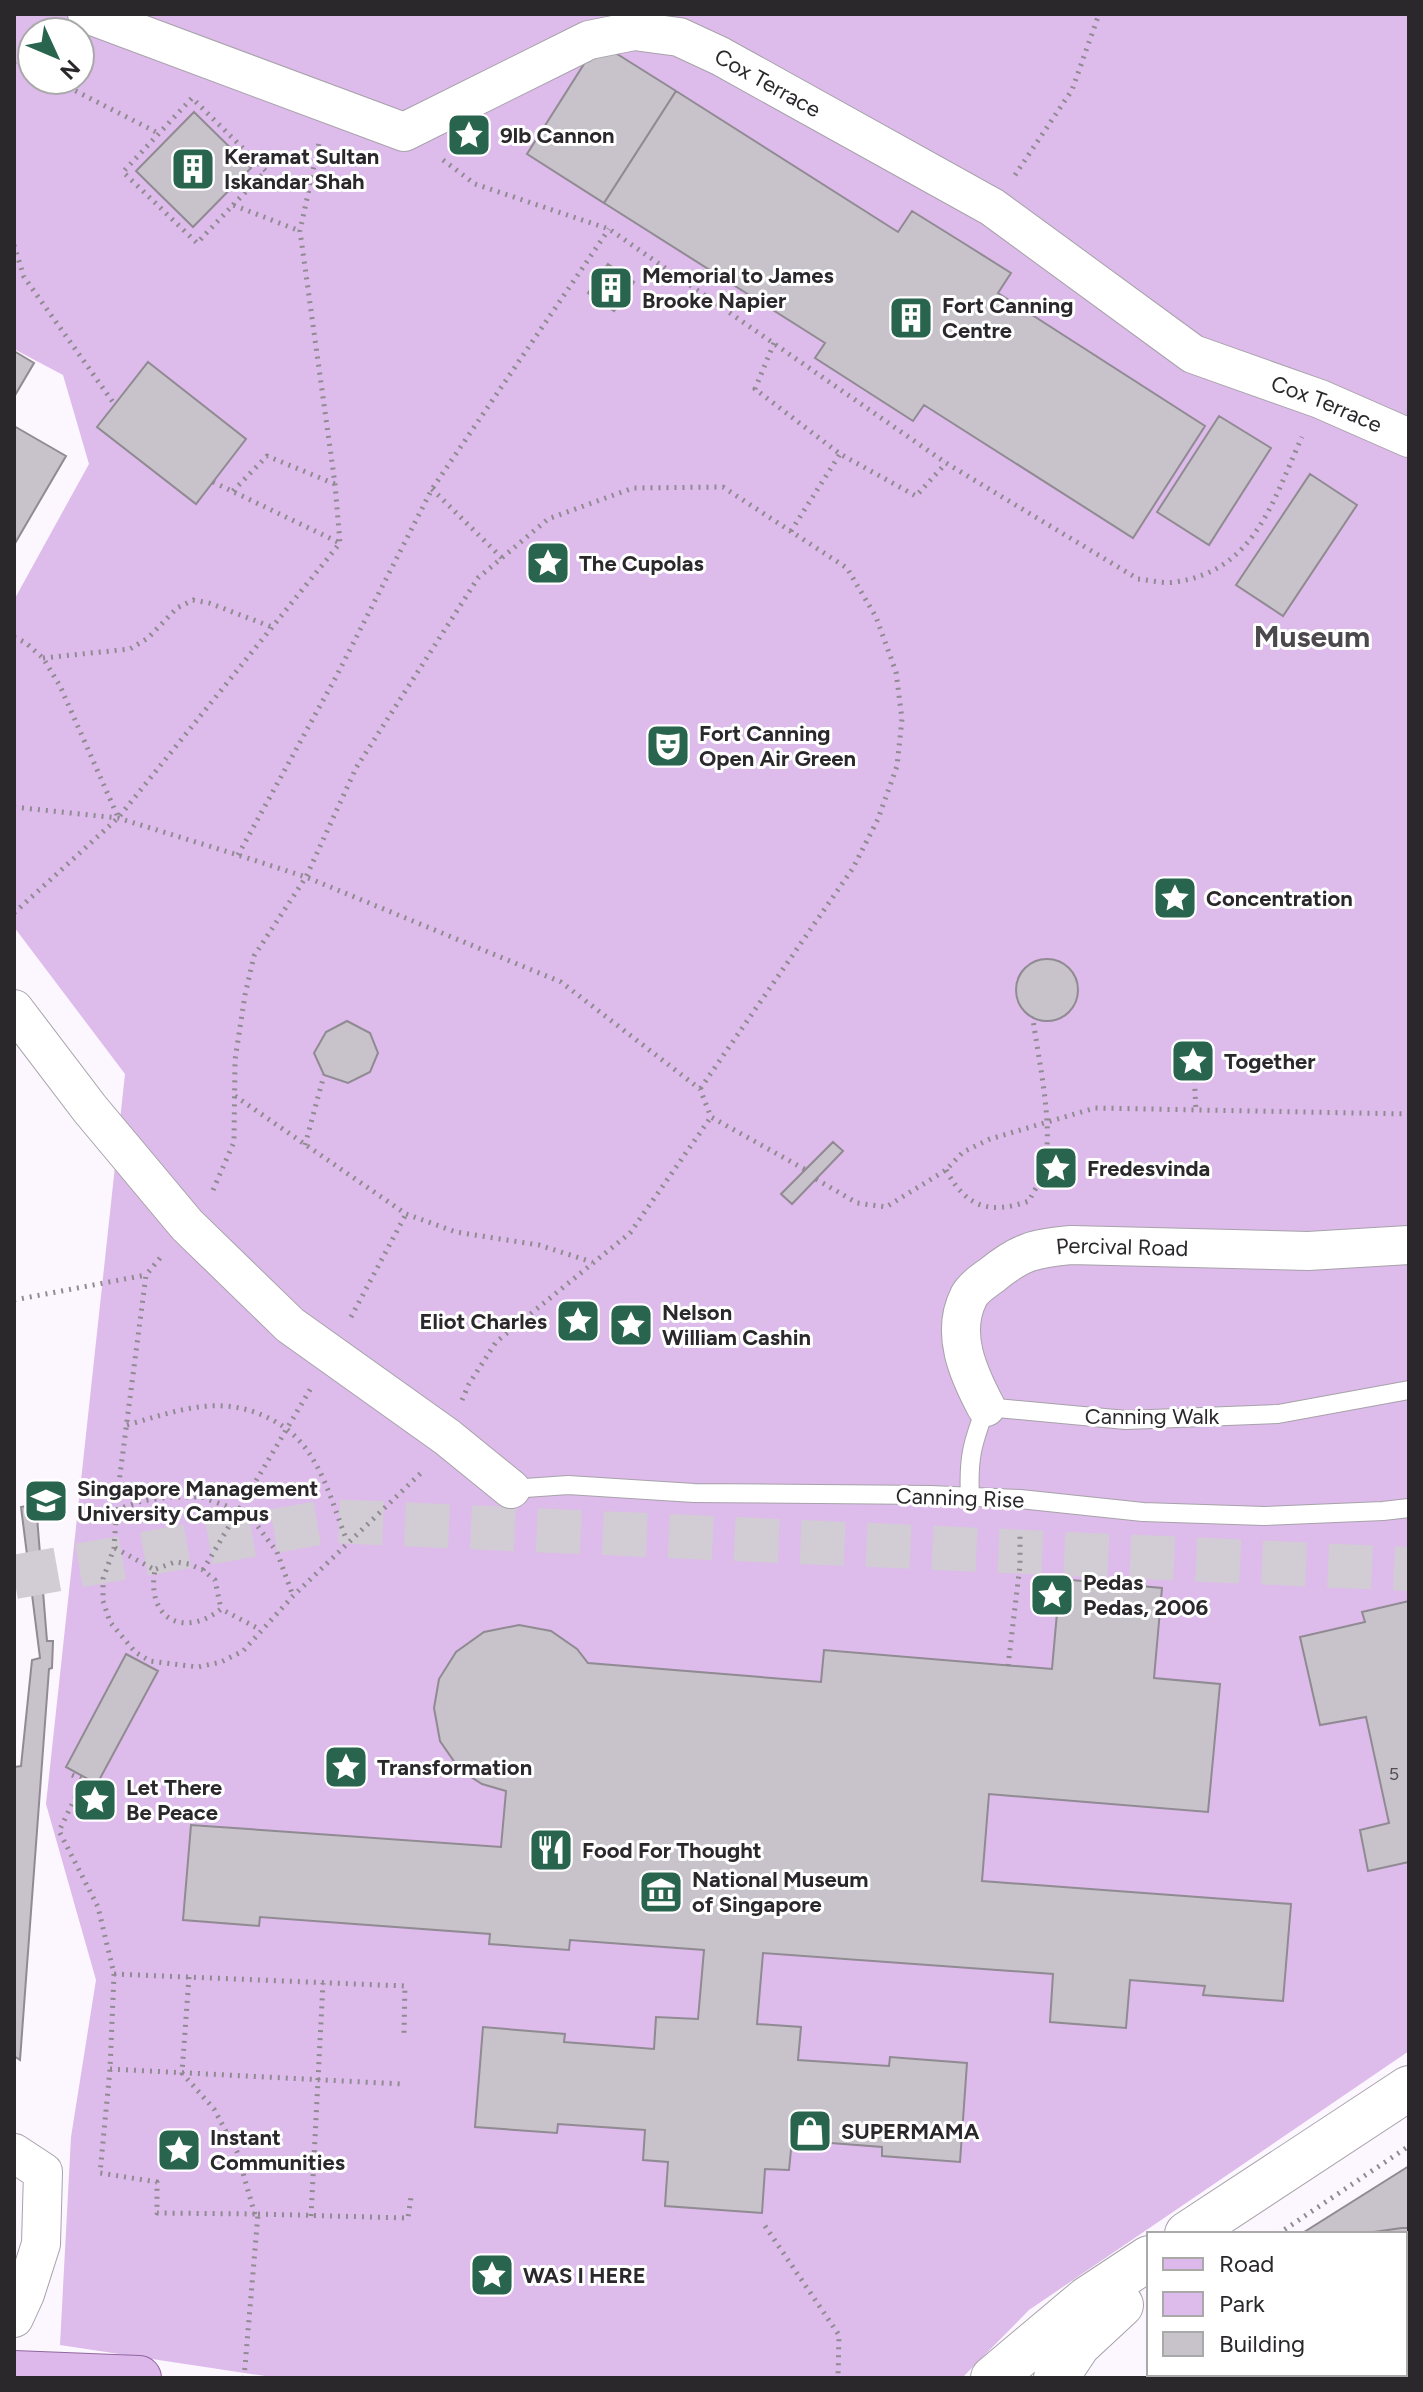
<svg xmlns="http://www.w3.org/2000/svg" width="1423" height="2392" viewBox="0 0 1423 2392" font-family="Figtree,sans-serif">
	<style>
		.green { fill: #ddbbeb; fill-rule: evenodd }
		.building { fill: #c8c2ca; stroke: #908a92; stroke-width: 2 }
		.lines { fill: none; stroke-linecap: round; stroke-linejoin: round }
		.primary-tunnel { stroke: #d2cdd4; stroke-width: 44; stroke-dasharray: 44 22; stroke-linecap: butt }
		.lane-casing { stroke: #a7a2a9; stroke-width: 20 }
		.street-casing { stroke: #a7a2a9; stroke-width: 40 }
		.secondary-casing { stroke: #a7a2a9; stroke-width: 46 }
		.primary-casing { stroke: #8f679f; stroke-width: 46 }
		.path { stroke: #8f8b90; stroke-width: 5; stroke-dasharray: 2 6; stroke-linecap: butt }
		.lane { stroke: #fff; stroke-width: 18 }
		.street { stroke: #fff; stroke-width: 38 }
		.secondary { stroke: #fff; stroke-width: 44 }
		.primary { stroke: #ddb8eb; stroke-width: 44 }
		.labels { text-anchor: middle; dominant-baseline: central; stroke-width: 6; stroke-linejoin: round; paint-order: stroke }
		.number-label { font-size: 18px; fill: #524e53 }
		.street-label { font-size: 22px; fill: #2a282b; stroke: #fff }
		.poi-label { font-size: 22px; font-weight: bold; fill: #2a282b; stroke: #fff; text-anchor: start }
		.district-label { font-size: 30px; font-weight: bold; fill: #4c484e; stroke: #fff }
	</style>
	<rect width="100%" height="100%" fill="#fcf6fe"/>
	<path class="green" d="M14,14H1409V2051L1029,2310L962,2378H278L60,2345L71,2137L96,1980L46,1804L125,1074L14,927V600L89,464L63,375L14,349ZM32,32H80V80H32Z"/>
	<path class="building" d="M598,42L676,91L604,203L527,154Z
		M676,91L898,232L912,211L965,244L1011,273L998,293L1205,426L1133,538L924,405L913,421L815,358L825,343L604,203Z
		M194,112L251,168L193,227L136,171Z
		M608,264L634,282L614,311L588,293Z
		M14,351L34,363L14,397Z
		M148,362L246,439L196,504L97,427Z
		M1219,416L1271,448L1209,545L1157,512Z
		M14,426L66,456L14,545Z
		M1310,474L1357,505L1283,616L1236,585Z
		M1016 990a31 31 0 1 1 62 0a31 31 0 1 1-62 0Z
		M347,1021L370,1033L378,1053L370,1072L348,1083L324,1075L314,1053L326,1032Z
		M833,1142L843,1151L792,1204L781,1194Z
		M36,1504L47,1641H53L52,1668L49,1669L20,2060L14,2056V1767L21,1766L32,1660L40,1658L21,1507Z
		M1060,1579L1162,1588L1154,1678L1220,1684L1208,1812L989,1794L982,1881L1291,1904L1283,2001L1203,1995L1205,1986L1130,1980L1126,2028L1050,2022L1053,1974L763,1953L757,2024L801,2027L798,2060L889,2066L890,2057L967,2063L960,2162L882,2156V2147L792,2140L789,2170L765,2169L762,2213L665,2206L668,2162L643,2160L645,2130L558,2124L557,2133L475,2127L483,2027L565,2034L564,2042L654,2049L656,2017L698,2019L704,1950L570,1940L569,1950L489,1944L490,1934L260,1917L259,1926L183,1920L191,1825L501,1847L506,1791L482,1784L460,1770L440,1741L434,1708L439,1679L456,1652L484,1632L519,1625L551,1631L577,1649L588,1663L821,1682L824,1650L1052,1669Z
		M1409,1601V1862L1368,1871L1360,1830L1389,1823L1366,1717L1320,1725L1300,1637L1365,1622L1362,1612Z
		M126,1654L158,1671L97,1784L66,1767Z
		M1409,2166V2227L1360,2234H1301Z
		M1409,2227V2322L1405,2323V2234H1360Z"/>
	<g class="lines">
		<path class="primary-tunnel" d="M14,1577L331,1521L1409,1569"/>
		<g class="lane-casing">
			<path id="lane" d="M511,1489L568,1485L694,1493L931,1495L1020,1499L1143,1512L1264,1516L1383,1511L1409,1508
				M970,1498C968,1458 972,1444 986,1407L1126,1420L1278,1414L1409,1390"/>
		</g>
		<g class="street-casing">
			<g id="street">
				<path id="s1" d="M87,14L404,132L589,40L634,31L679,37L720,56L992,207L1193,354L1320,399L1409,438"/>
				<path d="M14,1009L90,1109L187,1225L290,1325L447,1437L511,1489"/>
				<path id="s2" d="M986,1407C968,1373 950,1333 969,1296C973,1288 985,1280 992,1275C1020,1252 1035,1248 1071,1245L1308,1251L1409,1245"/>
				<path d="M14,2153L43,2172L41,2244L25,2294L14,2318"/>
			</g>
		</g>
		<g class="secondary-casing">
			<path id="secondary" d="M1187,2234L1409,2088
				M993,2378L1087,2299L1149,2258
				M1056,2378L1078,2345L1121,2305"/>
		</g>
		<g class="primary-casing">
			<path id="primary" d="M14,2373L139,2378"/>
		</g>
		<path class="path" d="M14,64L32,71
			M54,80L158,133
			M443,160L475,184L609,229L946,463L1138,579C1150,580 1163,584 1175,582C1255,571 1273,500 1302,437
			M1015,175L1072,90L1099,14
			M233,205L266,171L192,98L123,172L197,243L233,205L300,231
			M14,245L24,277L115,405
			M774,343L755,389L840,454L916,496L946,463
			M213,482L340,543
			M432,489L502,558
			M233,491L267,456L335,484
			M791,531L840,454
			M14,637L26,643L43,658L60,686L118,817
			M43,658L130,649L148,638L177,608L193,600L209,603L272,627
			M14,807L118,818L238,855L306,877L561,982L700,1089L711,1117L806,1170
			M238,855L337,675L432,489L609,229
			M14,913L118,818L340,543L335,484L300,231L319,143
			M1194,1073L1196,1110
			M235,1096L406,1214L456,1232L539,1245L592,1262
			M305,1145L324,1075
			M946,1170C966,1207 989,1215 1029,1201C1033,1192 1040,1183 1043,1173C1055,1130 1039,1064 1033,1019
			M816,1179L857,1203L886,1207L946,1170L963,1152L990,1139L1095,1108L1409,1114
			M213,1190L234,1142L235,1060L245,995L254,956L306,877L356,768L478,578L548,519L633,488L723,487L847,568L876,617L896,672L902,719L897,766L878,819L853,868L700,1089
			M160,1258L146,1275L118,1490L114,1548L103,1579V1601L110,1622L135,1652L150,1661L198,1667L221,1662L243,1651L293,1596L423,1471
			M14,1300L146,1275
			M351,1317L406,1214
			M462,1400L469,1384L496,1342L630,1233L711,1117
			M127,1425C180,1410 224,1392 276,1422C292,1431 305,1445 314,1461C328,1484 337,1516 347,1541
			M116,1510L142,1501L170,1497H202L229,1507L253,1520L277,1552L293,1596
			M115,1548L155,1570C146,1618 183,1639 221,1609L261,1630
			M156,1569L175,1562L189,1564L203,1570L215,1580L221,1609
			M203,1570L311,1388
			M1008,1666L1020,1565V1531
			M72,1775L84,1780L59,1831L98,1907L114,1974L110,2069L100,2173L157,2182V2213L258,2214L244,2378
			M114,1974L405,1986L404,2033
			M189,1977L182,2073L214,2109L237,2152L255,2215
			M110,2069L402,2084
			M258,2214L408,2218L411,2197
			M311,2216L323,1983
			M765,2226L839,2335L838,2378
			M1278,2234L1409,2146
			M1281,2374L1282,2378"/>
		<use href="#lane" class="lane"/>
		<use href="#street" class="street"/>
		<use href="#secondary" class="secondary"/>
		<use href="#primary" class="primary"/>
	</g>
	<defs>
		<g id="sight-square" transform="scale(2.3)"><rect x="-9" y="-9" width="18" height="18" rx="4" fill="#28644e" stroke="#fff"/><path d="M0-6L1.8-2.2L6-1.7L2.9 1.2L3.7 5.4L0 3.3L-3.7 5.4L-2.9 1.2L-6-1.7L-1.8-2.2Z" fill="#fff"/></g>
		<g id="building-square" transform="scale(2.3)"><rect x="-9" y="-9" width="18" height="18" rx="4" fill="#28644e" stroke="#fff"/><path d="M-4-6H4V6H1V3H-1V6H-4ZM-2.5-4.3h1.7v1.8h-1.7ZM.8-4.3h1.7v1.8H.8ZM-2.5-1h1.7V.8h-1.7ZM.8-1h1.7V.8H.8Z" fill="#fff"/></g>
		<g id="theatre-square" transform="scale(2.3)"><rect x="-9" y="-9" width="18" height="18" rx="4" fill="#28644e" stroke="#fff"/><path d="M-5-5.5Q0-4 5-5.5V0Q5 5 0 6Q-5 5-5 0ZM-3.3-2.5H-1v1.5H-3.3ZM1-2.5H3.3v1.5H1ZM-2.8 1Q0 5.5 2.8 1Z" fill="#fff"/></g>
		<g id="university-square" transform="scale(2.3)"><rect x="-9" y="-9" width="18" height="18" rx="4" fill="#28644e" stroke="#fff"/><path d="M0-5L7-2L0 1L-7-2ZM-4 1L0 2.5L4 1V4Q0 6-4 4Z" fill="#fff"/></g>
		<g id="restaurant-square" transform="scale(2.3)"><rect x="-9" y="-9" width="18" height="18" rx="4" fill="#28644e" stroke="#fff"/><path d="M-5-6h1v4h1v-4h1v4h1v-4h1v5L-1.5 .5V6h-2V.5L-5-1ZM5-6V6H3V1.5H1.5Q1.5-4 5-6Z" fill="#fff"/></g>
		<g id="museum-square" transform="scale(2.3)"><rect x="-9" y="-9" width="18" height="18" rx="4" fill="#28644e" stroke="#fff"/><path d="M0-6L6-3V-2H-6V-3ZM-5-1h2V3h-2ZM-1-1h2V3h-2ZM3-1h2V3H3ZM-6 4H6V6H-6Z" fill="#fff"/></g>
		<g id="shop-square" transform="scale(2.3)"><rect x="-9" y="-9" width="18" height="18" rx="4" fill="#28644e" stroke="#fff"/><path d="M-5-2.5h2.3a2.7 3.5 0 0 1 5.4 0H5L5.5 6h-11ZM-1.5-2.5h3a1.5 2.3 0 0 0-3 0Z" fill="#fff"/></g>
	</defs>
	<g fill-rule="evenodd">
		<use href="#sight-square" x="469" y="135"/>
		<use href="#building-square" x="193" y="169"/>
		<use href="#building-square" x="611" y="288"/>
		<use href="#building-square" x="911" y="318"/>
		<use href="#sight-square" x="548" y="563"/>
		<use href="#theatre-square" x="668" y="746"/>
		<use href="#sight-square" x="1175" y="898"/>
		<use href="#sight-square" x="1193" y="1061"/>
		<use href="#sight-square" x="1056" y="1168"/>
		<use href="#sight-square" x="578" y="1321"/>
		<use href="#sight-square" x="631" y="1325"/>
		<use href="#university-square" x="46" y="1501"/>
		<use href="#sight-square" x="1052" y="1595"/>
		<use href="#sight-square" x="346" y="1767"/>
		<use href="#sight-square" x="95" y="1800"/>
		<use href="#restaurant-square" x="551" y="1850"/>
		<use href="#museum-square" x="661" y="1892"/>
		<use href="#shop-square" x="810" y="2131"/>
		<use href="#sight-square" x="179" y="2150"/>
		<use href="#sight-square" x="492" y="2275"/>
	</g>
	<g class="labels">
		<g class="number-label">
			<text x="1394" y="1774">5</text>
		</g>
		<g class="street-label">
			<text stroke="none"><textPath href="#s1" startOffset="736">Cox Terrace</textPath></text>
			<text stroke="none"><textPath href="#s1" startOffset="1384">Cox Terrace</textPath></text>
			<text stroke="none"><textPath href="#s2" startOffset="286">Percival Road</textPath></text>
			<text x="1152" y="1416">Canning Walk</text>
			<text transform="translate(960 1498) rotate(2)">Canning Rise</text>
		</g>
		<g class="poi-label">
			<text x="500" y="135">9lb Cannon</text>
			<text x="224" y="156">Keramat Sultan<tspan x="224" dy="25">Iskandar Shah</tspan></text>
			<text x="642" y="275">Memorial to James<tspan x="642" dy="25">Brooke Napier</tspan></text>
			<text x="942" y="305">Fort Canning<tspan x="942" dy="25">Centre</tspan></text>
			<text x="579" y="563">The Cupolas</text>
			<text x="699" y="733">Fort Canning<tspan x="699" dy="25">Open Air Green</tspan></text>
			<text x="1206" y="898">Concentration</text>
			<text x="1224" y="1061">Together</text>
			<text x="1087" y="1168">Fredesvinda</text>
			<text x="662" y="1312">Nelson<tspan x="662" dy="25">William Cashin</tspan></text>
			<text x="547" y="1321" text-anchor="end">Eliot Charles</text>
			<text x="77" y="1488">Singapore Management<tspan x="77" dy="25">University Campus</tspan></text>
			<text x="1083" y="1582">Pedas<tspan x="1083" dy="25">Pedas, 2006</tspan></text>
			<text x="377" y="1767">Transformation</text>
			<text x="126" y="1787">Let There<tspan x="126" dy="25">Be Peace</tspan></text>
			<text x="582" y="1850">Food For Thought</text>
			<text x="692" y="1879">National Museum<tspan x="692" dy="25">of Singapore</tspan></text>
			<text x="841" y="2131">SUPERMAMA</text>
			<text x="210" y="2137">Instant<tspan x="210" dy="25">Communities</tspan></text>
			<text x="523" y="2275">WAS I HERE</text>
		</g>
		<g class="district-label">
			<text x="1312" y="636">Museum</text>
		</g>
	</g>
	<rect width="1423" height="2392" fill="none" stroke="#2a282b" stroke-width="32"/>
	<rect x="1147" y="2232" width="260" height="144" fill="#ffffff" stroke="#aaa9aa" stroke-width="2"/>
	<rect x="1163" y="2258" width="40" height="12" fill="#ddb8eb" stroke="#aaa9aa" stroke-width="2"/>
	<text x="1219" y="2272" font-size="24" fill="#2a282b">Road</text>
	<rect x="1163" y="2292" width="40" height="24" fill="#ddbbeb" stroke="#aaa9aa" stroke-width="2"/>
	<text x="1219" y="2312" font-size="24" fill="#2a282b">Park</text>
	<rect x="1163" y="2332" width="40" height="24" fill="#c8c2ca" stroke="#aaa9aa" stroke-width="2"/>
	<text x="1219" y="2352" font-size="24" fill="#2a282b">Building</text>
	<g transform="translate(56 56) rotate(134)"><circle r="38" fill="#ffffff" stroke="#aaa9aa" stroke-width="2"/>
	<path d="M0-6L14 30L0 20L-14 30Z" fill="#28644e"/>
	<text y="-12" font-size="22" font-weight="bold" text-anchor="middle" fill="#2a282b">N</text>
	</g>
</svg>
